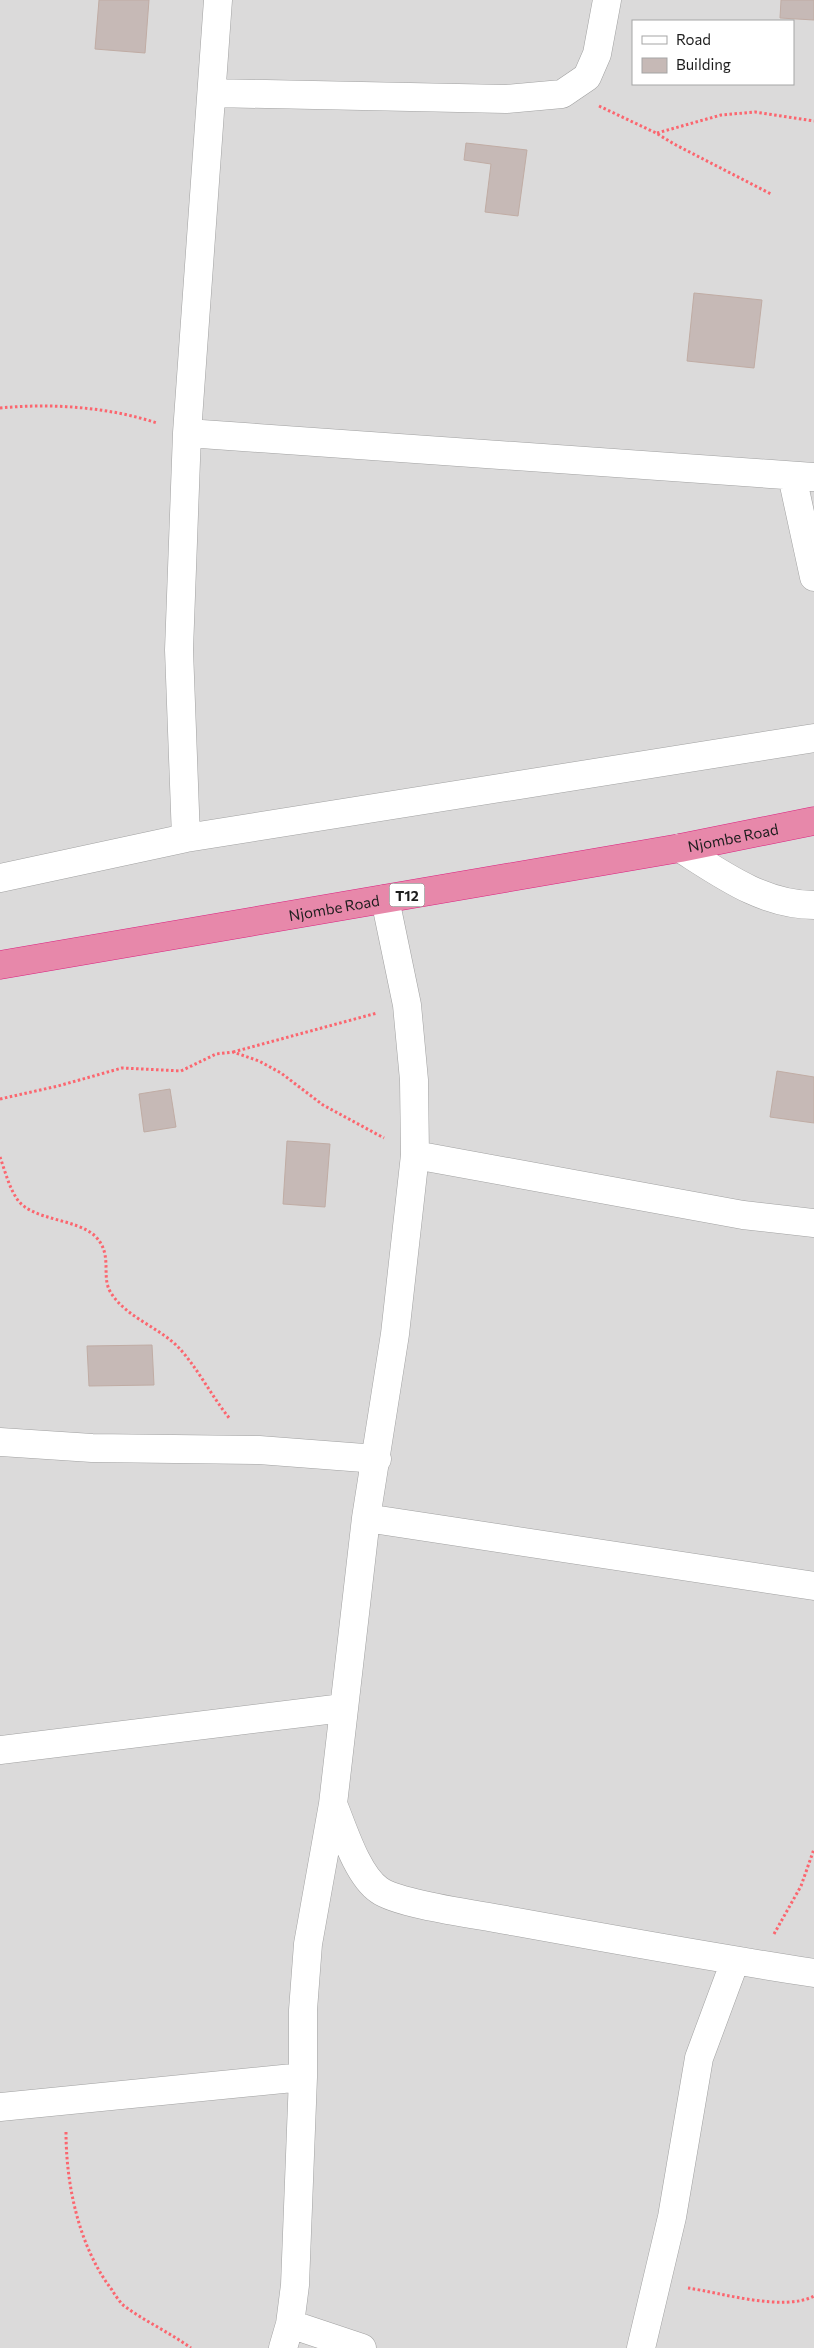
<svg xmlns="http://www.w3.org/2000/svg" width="814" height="2348" viewBox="0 0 814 2348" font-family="Commissioner,sans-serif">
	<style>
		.residential { fill: #dbdada; fill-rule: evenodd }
		.building { fill: #c6b9b6; stroke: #c0aca4 }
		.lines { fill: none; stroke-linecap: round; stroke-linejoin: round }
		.street-casing { stroke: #a1a1a1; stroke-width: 29 }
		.highway-casing { stroke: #da227f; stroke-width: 29 }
		.path { stroke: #fb666f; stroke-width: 3; stroke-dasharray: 2.5 2.5; stroke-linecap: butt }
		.street { stroke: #fff; stroke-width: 28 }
		.highway { stroke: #e788aa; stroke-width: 28 }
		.labels { text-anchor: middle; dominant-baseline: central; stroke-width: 4.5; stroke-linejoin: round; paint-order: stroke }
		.shield { fill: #fff; stroke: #616161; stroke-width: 1 }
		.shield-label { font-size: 14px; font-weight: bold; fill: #1d1d1d }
		.street-label { font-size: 15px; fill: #1d1d1d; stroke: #fff }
	</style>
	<rect width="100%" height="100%" fill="#eee8e2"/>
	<path class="residential" d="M0,0H814V2348H0ZM633,21H793V84H633Z"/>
	<path class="building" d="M99,0H149L145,53L95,49Z
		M781,0H814V20L780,18Z
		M466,143L527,150L518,216L485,212L491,164L464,160Z
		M694,293L762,300L754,368L687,361Z
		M777,1071L814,1077V1123L770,1117Z
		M170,1089L176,1127L144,1132L139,1094Z
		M287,1141L330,1144L325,1207L283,1204Z
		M152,1345L154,1385L89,1386L87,1346Z"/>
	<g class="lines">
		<g class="street-casing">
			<path id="street" d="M212,93L506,99L562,94L587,77L597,54L607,0
				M187,433L814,477
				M792,476L814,577
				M186,838L179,650L187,433L218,0
				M680,848C721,874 763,905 814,905
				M0,878L186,838L814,738
				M415,1155L743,1215L814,1223
				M0,1442L92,1448L259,1450L377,1459
				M366,1518L814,1586
				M0,1750L343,1708
				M333,1804C343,1828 357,1875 379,1890C398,1904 473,1914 500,1919C605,1938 709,1957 814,1973
				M0,2107L303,2077
				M290,2324L362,2348
				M283,2348L290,2324L295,2285L303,2077V2010L308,1944L333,1804L366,1518L395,1334L415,1155L414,1080L407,1005L385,899
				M641,2348L672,2217L699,2058L735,1961"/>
		</g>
		<g class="highway-casing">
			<g id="highway">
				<path id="s1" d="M0,965L680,848L814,821"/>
			</g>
		</g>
		<path class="path" d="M599,106L656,133L674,144L771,194
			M657,133L721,115L755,112L814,121
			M0,408C52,403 108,407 157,423
			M233,1052L377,1013
			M0,1099L58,1086L122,1068L181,1071L216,1054L233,1052L259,1061L281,1073L323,1105L384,1138
			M0,1157C5,1171 9,1187 17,1199C32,1221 76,1218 95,1236C114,1255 100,1276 111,1293C127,1318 159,1327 179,1348C197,1367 212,1397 230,1419
			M774,1934L801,1886L814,1849
			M66,2132C66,2185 79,2247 112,2290C115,2295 119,2301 123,2305C144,2321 169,2332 191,2348
			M688,2288C722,2293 784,2312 814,2296"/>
		<use href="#street" class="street"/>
		<use href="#highway" class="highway"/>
	</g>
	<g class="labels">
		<rect class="shield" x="389.5" y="883.5" width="35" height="23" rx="4"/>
		<g class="shield-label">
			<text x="407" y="895">T12</text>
		</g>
		<g class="street-label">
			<text stroke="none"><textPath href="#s1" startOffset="744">Njombe Road</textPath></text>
			<text stroke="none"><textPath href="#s1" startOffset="339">Njombe Road</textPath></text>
		</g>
	</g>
	<rect x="632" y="20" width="162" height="65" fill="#ffffff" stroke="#a5a5a5"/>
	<rect x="642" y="36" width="25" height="8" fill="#ffffff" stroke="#a5a5a5"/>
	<text x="676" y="45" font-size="15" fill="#1d1d1d">Road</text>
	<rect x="642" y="58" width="25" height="15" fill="#c6b9b6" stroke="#a5a5a5"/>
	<text x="676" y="70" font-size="15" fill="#1d1d1d">Building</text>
</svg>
